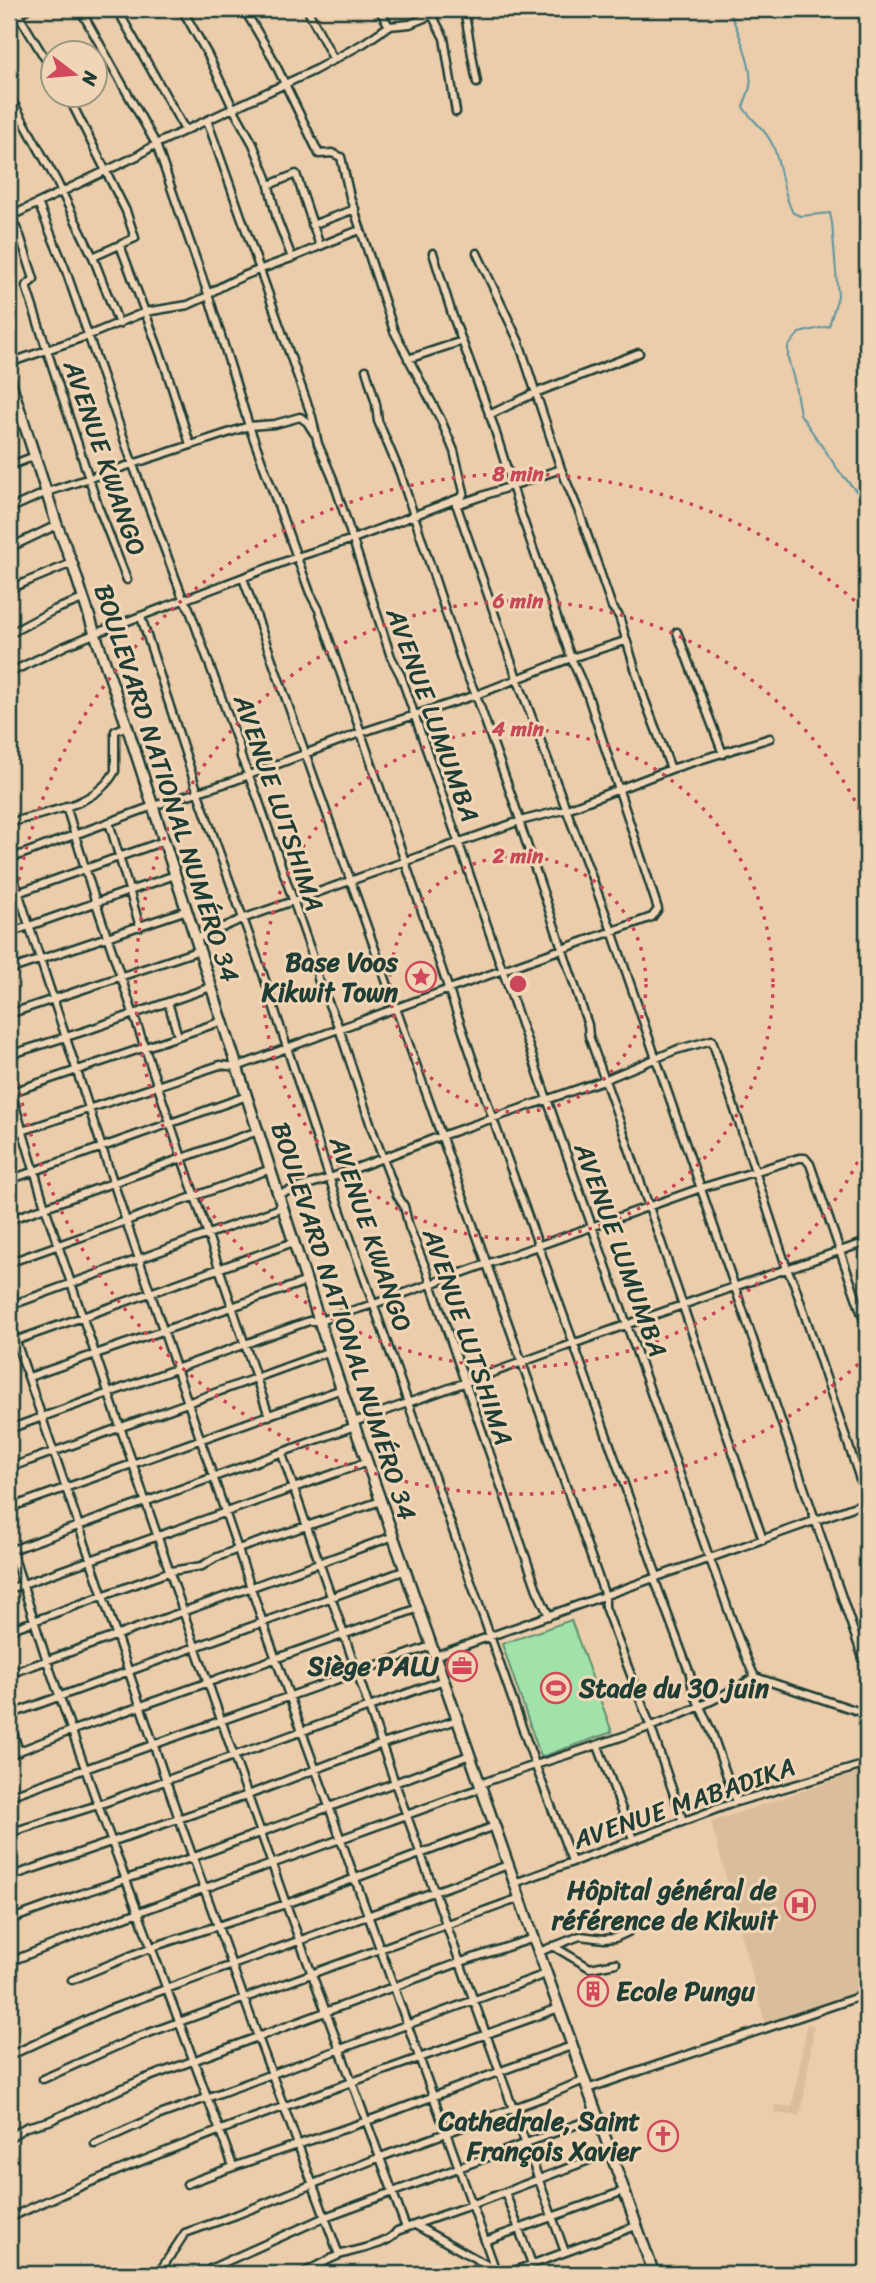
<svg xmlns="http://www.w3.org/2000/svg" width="876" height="2283" viewBox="0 0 876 2283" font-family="Sriracha,sans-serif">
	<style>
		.built { fill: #dabe9c }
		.green { fill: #a1e2ab; stroke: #609070; stroke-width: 2 }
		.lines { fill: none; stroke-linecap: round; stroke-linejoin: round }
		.stream { stroke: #5d959f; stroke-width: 2 }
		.minor-casing { stroke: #1f3d34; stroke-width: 11 }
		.secondary-casing { stroke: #1f3d34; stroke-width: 14 }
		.minor { stroke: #f0d6b7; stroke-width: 6 }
		.secondary { stroke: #f0d6b7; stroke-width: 9 }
		.ring { fill: none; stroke: #c84859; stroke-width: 3.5; stroke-dasharray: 3.5 7 }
		.labels { text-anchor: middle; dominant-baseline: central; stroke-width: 6; stroke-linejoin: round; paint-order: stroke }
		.street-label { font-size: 26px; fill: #1f3d34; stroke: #f0d6b7 }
		.poi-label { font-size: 26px; font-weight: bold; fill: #1f3d34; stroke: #f0d6b7; text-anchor: end }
		.centre { fill: #c84859; stroke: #f0d6b7; stroke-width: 3.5 }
		.ring-label { font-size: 21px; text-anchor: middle; font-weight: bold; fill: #c84859; stroke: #f0d6b7; stroke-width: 6; stroke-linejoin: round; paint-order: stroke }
	</style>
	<rect width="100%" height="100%" fill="#ebcdab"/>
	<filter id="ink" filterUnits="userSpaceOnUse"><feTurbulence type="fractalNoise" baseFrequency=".0143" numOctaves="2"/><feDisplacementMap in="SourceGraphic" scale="14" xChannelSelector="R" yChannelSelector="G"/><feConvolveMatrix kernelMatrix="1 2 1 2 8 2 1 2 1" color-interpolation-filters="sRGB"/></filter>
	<g filter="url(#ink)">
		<path class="built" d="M867,1769V1988L765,2023L711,1822Z
			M807,2024L814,2026L802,2110H800L799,2116L774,2113L775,2105L792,2107Z"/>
		<path class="green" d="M571,1620L612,1732L541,1757L502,1644Z"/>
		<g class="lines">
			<path class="stream" d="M728,9C736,25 754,68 750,86C749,93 745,100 743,107C753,122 767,130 774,148C782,170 782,192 793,213L801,216L830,213L832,223L838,296L829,326L799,333L788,347V358L794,380L800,414L839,471L857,492L863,495L867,493"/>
			<g class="minor-casing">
				<path id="minor" d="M80,9L156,144L208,294L249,426L310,593L319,610L493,1119L657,1576
					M117,9L185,130
					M182,9L208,55L233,108L253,144L267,178L277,219L292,258
					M307,9L334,60
					M379,9L389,26
					M429,9L444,38L456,112
					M464,9L477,83
					M18,14L52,70
					M9,20L27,9
					M67,94L126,211L135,238L93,257
					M9,95L56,180L93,257L119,324
					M207,120L312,417L318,444L333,479L391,657L401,676L547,1099L709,1557C725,1596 736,1639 755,1677
					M269,185L296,174L320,246
					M38,203L65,268L133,465L184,601L189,608L240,749L241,757L257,796L316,966L318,979L339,1028L373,1132L397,1195L404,1206L409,1227L426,1269L537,1590L549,1616
					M10,215L20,236L34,279L26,286L98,506L127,580
					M9,217L137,156L156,144L313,71L364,43L389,26L410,24L446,9
					M312,225L355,209
					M120,245L165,366L190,444
					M477,253L519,342L561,469L580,514L612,607L619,616L644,698L671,769
					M208,294C236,277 264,268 294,257C316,248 338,238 360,230
					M408,359L462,341
					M9,363L87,336L145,312L188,305L208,296
					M366,370L376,404L378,421L400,473L464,668L476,695L519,817L521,827L588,1025L589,1036L621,1125L763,1540
					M489,415L535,393L639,353
					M9,422L21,414
					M9,466L35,456
					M455,501L517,678L612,931L867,1670
					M456,505L561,469
					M9,509L47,492L249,426L275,424L300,417L307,422L314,433
					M9,548L57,525
					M243,578C364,917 483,1257 605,1596V1607L650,1725L683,1821
					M9,589L72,563
					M141,617L198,793L263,974L335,1195L535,1764L572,1861
					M677,632L723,754
					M9,634L54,610L83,599
					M9,673L65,646L104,630L297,557L353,539L462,497L464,492L454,451L441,420L394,331L350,197L341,157L332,153L319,154L271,55L244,9
					M66,806L96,903L269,1416
					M109,822L140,927
					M9,823C44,812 96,807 115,771V731L127,726
					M9,859L153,806L233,781L360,733L476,695L571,658L625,641
					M9,864L126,1221L263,1623L497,2274
					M9,896L164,841
					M9,933L175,875
					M196,939L242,919L520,821L567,809L671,769L770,738
					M9,970L187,910
					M168,1002L178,1036
					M9,1014L200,950
					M9,1055L88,1030L211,987
					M9,1085L45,1207L195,1646L286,1904L406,2228
					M9,1093L223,1021
					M9,1134L22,1131L220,1065L237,1067C374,1014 513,967 652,917L658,909L588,696L571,658L520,511L493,424L452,314L433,253
					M9,1180L247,1096
					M279,1194L330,1178L441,1136L604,1080L676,1050L712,1040L787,1269L794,1283L867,1500
					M9,1220L258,1131
					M14,1261L271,1169
					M9,1306L283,1207
					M9,1321L179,1819L258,2037L339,2255
					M9,1343L294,1242
					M29,1377L307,1281
					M354,1422C525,1362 695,1298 867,1242
					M9,1429L309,1321H319L374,1304L701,1188L799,1158H805L810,1164L867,1329
					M282,1454L395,1783L565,2252
					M9,1468L330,1351
					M9,1508L342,1389
					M9,1542L47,1661L98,1805L233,2166
					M9,1551L355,1426
					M654,1578L690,1674L693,1691L712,1733L736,1802
					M9,1589L367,1462
					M9,1630L171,1571L202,1566L215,1558L238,1549L381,1501
					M435,1656L867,1502
					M9,1674L394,1536
					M755,1677L867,1714
					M9,1715L406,1570
					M9,1719L19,1752
					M598,1746L633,1839
					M9,1755L73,1730L419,1608
					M480,1784C572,1750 671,1729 755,1677
					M9,1796L431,1646
					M9,1833L98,1805L444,1680
					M9,1877L248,1795L382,1744L457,1720
					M515,1883L736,1802L867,1764
					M9,1920L89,1891L194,1857L470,1755
					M553,1946L590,1968L616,1963
					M539,1952L580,1936L604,1939L615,1938L628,1932
					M9,1962L95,1928L481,1788
					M72,1980L152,1947L286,1904L495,1826
					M9,2056L108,2010L508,1865
					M43,2079L135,2038L520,1898
					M587,2089L867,1994
					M9,2138L26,2127L49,2121L141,2080L461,1962L534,1938
					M95,2144L157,2116L546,1974
					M187,2184C246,2161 307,2142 367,2121C436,2096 503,2069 572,2046
					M505,2192L532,2264
					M9,2218C187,2136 375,2075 559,2008
					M415,2225L496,2270
					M485,2241L624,2191
					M210,2269L325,2217L597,2117
					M158,2274L185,2233L236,2215L378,2158L544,2097L584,2080
					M302,2274C313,2268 325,2261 337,2256C353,2249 387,2247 397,2231L471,2205L610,2152
					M506,2274L636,2226"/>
			</g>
			<g class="secondary-casing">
				<path id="secondary" d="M9,377L57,525L72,563L95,634L127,726L337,1376L537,1947L654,2274"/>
			</g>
			<use href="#minor" class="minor"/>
			<use href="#secondary" class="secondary"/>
		</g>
	</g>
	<g class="ring">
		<circle cx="518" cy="984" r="128"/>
		<circle cx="518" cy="984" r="255"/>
		<path d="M867 1143A383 383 0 1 1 867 825"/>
		<path d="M866 1357A510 510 0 0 1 9 1015M9 953A510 510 0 0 1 866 611"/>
	</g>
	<defs>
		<g id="sight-ring" transform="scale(1.575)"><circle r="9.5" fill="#f0d6b7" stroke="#d1495b" stroke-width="1.5"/><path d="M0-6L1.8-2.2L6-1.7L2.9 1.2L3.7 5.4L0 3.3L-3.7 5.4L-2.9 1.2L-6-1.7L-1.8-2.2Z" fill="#d1495b"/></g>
		<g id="office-ring" transform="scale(1.575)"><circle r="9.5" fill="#f0d6b7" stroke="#d1495b" stroke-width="1.5"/><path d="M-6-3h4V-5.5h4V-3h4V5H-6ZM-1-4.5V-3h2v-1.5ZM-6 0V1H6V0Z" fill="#d1495b"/></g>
		<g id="stadium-ring" transform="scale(1.575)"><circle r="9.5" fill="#f0d6b7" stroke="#d1495b" stroke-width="1.5"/><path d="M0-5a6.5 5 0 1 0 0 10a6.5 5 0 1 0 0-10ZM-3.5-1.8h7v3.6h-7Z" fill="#d1495b"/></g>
		<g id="hospital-ring" transform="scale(1.575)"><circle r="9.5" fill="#f0d6b7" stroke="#d1495b" stroke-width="1.5"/><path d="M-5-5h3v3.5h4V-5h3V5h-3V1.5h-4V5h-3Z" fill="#d1495b"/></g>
		<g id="building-ring" transform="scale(1.575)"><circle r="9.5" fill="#f0d6b7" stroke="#d1495b" stroke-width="1.5"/><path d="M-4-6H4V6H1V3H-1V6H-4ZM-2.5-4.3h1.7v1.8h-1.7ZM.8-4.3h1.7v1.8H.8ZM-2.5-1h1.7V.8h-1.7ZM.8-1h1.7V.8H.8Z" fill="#d1495b"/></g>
		<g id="church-ring" transform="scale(1.575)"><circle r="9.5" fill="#f0d6b7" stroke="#d1495b" stroke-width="1.5"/><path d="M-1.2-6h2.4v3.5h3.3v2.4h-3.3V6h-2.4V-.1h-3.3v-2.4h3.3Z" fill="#d1495b"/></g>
	</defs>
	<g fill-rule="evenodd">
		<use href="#sight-ring" x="421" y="977"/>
		<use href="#office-ring" x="462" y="1666"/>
		<use href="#stadium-ring" x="556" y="1688"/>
		<use href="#hospital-ring" x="800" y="1905"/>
		<use href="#building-ring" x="593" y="1991"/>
		<use href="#church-ring" x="663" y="2136"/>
	</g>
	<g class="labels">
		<g class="street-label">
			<text transform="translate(105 458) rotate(71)">AVENUE KWANGO</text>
			<text transform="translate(433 715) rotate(70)">AVENUE LUMUMBA</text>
			<text transform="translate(167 783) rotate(72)">BOULEVARD NATIONAL NUMÉRO 34</text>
			<text transform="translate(279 803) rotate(71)">AVENUE LUTSHIMA</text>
			<text transform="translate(371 1234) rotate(71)">AVENUE KWANGO</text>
			<text transform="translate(621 1250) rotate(70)">AVENUE LUMUMBA</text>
			<text transform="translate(344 1321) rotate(72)">BOULEVARD NATIONAL NUMÉRO 34</text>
			<text transform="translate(468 1337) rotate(71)">AVENUE LUTSHIMA</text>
			<text transform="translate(684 1803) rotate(-19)">AVENUE MABADIKA</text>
		</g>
		<g class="poi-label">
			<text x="398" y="962">Base Voos<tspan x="398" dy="30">Kikwit Town</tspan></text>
			<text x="439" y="1666">Siège PALU</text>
			<text x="579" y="1688" text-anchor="start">Stade du 30 juin</text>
			<text x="777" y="1890">Hôpital général de<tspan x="777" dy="30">référence de Kikwit</tspan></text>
			<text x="616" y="1991" text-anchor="start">Ecole Pungu</text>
			<text x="640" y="2121">Cathedrale, Saint<tspan x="640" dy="30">François Xavier</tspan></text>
		</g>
	</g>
	<circle cx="518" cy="984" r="10" class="centre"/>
	<g class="ring-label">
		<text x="518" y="481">8 min</text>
		<text x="518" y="608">6 min</text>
		<text x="518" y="736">4 min</text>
		<text x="518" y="863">2 min</text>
	</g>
	<rect width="876" height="2283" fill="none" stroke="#f0d6b7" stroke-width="35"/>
	<rect x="18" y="18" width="841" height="2248" fill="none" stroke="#1f3d34" stroke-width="2.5" filter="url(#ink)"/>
	<g transform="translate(74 74) rotate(106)"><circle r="33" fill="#f0d6b7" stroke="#9c9983" stroke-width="2"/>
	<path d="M0-5L12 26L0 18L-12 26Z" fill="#d1495b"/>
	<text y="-10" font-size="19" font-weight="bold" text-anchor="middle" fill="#1f3d34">N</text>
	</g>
</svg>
